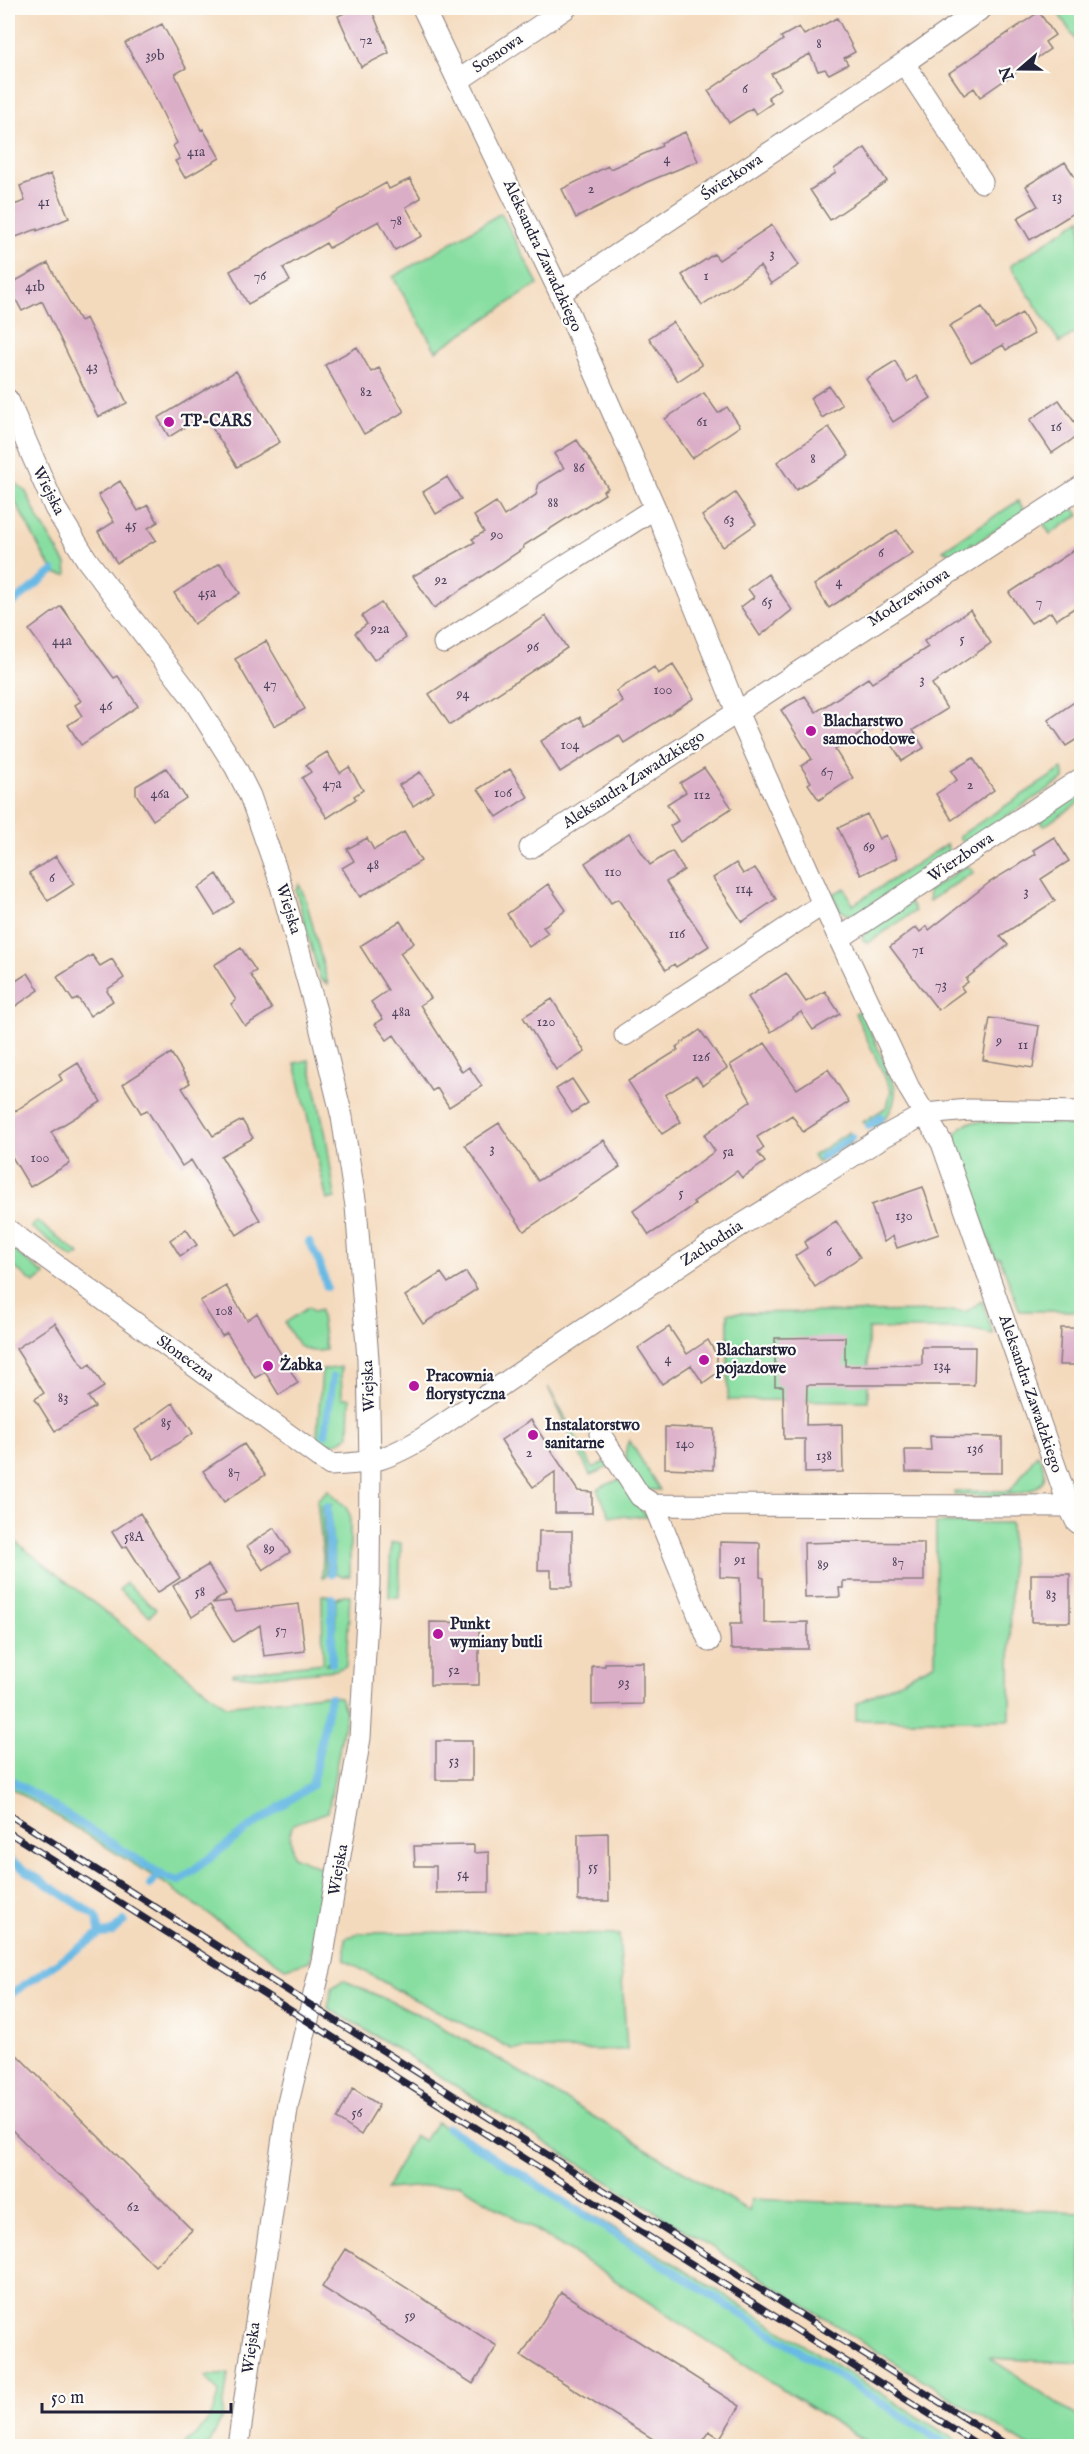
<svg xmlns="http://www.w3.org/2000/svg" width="1089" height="2454" viewBox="0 0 1089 2454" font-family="'IM FELL English',serif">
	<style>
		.green { fill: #88dea1; stroke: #55806e; stroke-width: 1.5 }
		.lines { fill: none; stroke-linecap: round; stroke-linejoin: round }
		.stream { stroke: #69b9e4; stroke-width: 8 }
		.building { fill: #dbaec8 }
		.minor-casing { stroke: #8b7e7c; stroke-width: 23 }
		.minor { stroke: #fff; stroke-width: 21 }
		.rail-casing { stroke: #22223b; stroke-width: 7 }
		.rail { stroke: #fdfcf7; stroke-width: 4.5; stroke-dasharray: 14; stroke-linecap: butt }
		.poi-dot { fill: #b5179e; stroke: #fdfcf7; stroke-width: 2 }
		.labels { text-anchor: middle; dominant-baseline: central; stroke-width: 4.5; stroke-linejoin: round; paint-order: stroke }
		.number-label { font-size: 14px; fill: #50455e }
		.street-label { font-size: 16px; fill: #22223b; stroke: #fdfcf7 }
		.poi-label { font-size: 16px; font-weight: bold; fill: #22223b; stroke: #fdfcf7; text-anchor: start }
	</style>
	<rect width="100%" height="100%" fill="#fdfcf7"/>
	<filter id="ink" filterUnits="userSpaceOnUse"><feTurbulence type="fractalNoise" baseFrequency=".0167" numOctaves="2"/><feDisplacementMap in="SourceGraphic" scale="12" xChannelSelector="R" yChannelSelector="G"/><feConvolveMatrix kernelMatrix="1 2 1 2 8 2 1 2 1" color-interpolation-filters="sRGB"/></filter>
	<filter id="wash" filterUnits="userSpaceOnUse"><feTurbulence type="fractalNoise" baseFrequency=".008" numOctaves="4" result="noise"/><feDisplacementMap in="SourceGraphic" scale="24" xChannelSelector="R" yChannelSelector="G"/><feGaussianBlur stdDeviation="1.35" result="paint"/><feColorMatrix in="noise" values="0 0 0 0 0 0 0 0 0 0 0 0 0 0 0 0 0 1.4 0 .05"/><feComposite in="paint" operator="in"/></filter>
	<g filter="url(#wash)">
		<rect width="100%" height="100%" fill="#f4dabd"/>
		<path class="green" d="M1055,8H1081V48Z
			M501,213L538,284L436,351L393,277Z
			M1081,219V328L1060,343L1010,266Z
			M17,484L26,492L38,518L66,564L67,575L57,574L46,560L8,488V485Z
			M1018,501L1025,511L975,544L971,543L970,548C959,554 954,557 943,550Z
			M1071,504L1079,515L1050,534L1043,523Z
			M1062,769L1064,773V779L967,842L961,841L959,836Z
			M1081,791V801L1044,826L1041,821L1042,817Z
			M947,844L949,854L860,912L848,915L840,910L833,894L845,888L853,905Z
			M966,866L971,868L974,872L929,901L928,891Z
			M299,884L306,900L328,984L320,979L296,891Z
			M910,903L915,911L868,943L862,939L865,933Z
			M861,1010L895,1087C896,1105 889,1116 876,1128H872L863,1122L887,1107L891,1090L855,1013Z
			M309,1060L326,1136L335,1198L327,1200L295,1063Z
			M971,1122L1081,1124V1311H1020L1000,1258H995L955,1145C955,1132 959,1127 971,1122Z
			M849,1132L852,1143L818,1163L813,1156Z
			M37,1221L79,1254L73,1258L31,1227Z
			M8,1246L45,1275L34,1283L8,1262Z
			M982,1301L993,1334L970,1329H868V1401L728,1400V1313L967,1311Z
			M309,1307L313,1312L320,1310L326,1350C300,1355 297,1343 285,1323Z
			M341,1367L342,1398H350L349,1435C340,1444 329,1446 317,1440V1436L322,1370Z
			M548,1387L593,1468L605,1462L611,1464L609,1467L590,1475Z
			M629,1440L660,1490H645C635,1474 619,1459 629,1440Z
			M1037,1454C1072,1505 979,1495 955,1495L954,1491H1010Z
			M618,1480H622L643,1512L650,1517L610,1516L597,1489Z
			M328,1490L345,1506L350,1515V1576H342L335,1573L330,1507L332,1504L322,1506L326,1573L325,1577H322L323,1556L317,1500Z
			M936,1523H1011L1010,1720H856V1704L935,1663Z
			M8,1536L226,1706L321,1695L340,1697L346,1712L328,1812L293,1824L290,1833L293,1856L326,1870L310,1961L285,1968L161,1881L8,1786Z
			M391,1543H401L399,1597H389Z
			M126,1583L156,1609L150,1616L119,1590Z
			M322,1595H327L329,1599V1661L326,1665H335L336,1599L343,1595H350L346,1666L336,1670L259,1677L233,1675V1673L323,1663Z
			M485,1932L619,1935L627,2050L512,2049L406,1995L345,1960V1938L361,1933Z
			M343,1980L412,2011L497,2058L749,2211L751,2199L1081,2212V2363L990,2358L1081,2419V2446H1028L376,2036L328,2008L332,1988Z
			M436,2122L680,2267L965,2446H873L783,2390L573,2253L459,2184L386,2189L414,2135L424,2141Z
			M228,2374L222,2418L208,2446H183C201,2429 216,2418 219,2392L205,2376Z"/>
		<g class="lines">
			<path class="stream" d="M8,607L53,571
				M869,1126L881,1117
				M822,1157L852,1137
				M309,1242L319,1262L327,1287
				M325,1434L333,1377
				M327,1506L331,1574
				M332,1663V1598
				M8,1778L165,1877L179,1881L249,1828L312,1785L330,1697
				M8,1859L96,1916L100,1934
				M150,1885L159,1873
				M8,1996L100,1934L111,1933L124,1921
				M448,2128L949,2446"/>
		</g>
		<g id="blocks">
			<path class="building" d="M355,8H371L389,53L361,67L338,16Z
				M1039,12L1055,35L1045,42L1050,49L980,97L974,88L964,95L949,73Z
				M837,18L855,52L844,58L848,64L829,74L825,69L818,71L810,54L771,74L781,88L768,97L772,103L756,114L752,108L729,123L708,91L783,40L781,37L799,27L804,35Z
				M162,24L186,68L175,74L201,130L203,129L220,158L185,178L175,161L180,159L173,146L177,143L150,87L125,43Z
				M685,132L698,161L647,182L576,218L562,189L608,166L610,169L662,146L661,143Z
				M865,148L887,181L830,220L810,190L836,173L834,169Z
				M1065,162L1082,188V208L1030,240L1017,218L1038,206L1026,186Z
				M51,174L69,218L37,231V229L8,240V207L25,201L20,186Z
				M410,179L421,198L406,207L422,236L395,250L379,221L329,248L326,243L283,268L290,281L248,304L230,271L386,183L389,189Z
				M772,225L799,265L771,284L760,266L702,305L682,275L714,254L719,260Z
				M48,263L80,321L86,318L127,403L98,417L42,301L22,311L8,285Z
				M982,307L995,329L1022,313L1034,334L1006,350L1003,345L971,363L949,326Z
				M673,322L702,365L678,381L649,338Z
				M357,347L371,372L379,368L404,412L364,434L325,365Z
				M895,361L907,382L916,376L931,398L893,422L866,379Z
				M236,371L280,442L237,467L204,415L169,437L158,418Z
				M829,386L842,405L822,418L810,398Z
				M704,393L718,413L727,407L740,426L692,458L665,419Z
				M1059,400L1082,433L1052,453L1030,420Z
				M829,427L849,456L796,490L777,462Z
				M577,440L608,488L603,491L605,494L523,546L524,548L434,608L413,576L475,542L472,539L484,532L474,516L496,502L504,516L536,495L539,483L564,468L554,454Z
				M447,477L461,499L436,514L423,492Z
				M120,481L138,511L148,505L158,522L148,528L156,540L117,563L98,532L114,522L98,495Z
				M735,493L756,524L723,547L702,516Z
				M897,530L913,553L829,608L814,585Z
				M1082,545V603L1056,620L1051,612L1031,623L1009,593Z
				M220,563L240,593L194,624L174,593Z
				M768,574L792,610L760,636L741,607L754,597L748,589Z
				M381,603L406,638L374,660L355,633L367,624L362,616Z
				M61,606L114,678L118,676L138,706L81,745L68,725L82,716L75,705L81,701L29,630Z
				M970,610L991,643L932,684L947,709L913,730L924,748L902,761L878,722L835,750L853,778L819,800L808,784L811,782L801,766L812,759L781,710L805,696L816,712L868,678L872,683L928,647L924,641Z
				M546,616L567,648L450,725L429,694Z
				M266,641L305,709L274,726L235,659Z
				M673,665L694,698L624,743L619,735L560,772L541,741L580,717L585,726L623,702L616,691L654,667L658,674Z
				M1082,697V736L1066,746L1048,720Z
				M327,752L340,773L349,767L363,790L354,796L356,799L327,818L302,778L311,772L306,765Z
				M973,758L994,790L952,820L936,794L957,780L951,771Z
				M166,768L186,798L153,820L136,794V786Z
				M704,768L732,808L680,842L670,826L678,821L667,804L686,792L680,783Z
				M510,769L528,797L497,817L478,789Z
				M420,772L434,792L413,806L399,785Z
				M867,814L879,839L886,835L897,858L861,875L838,828Z
				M404,832L421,861L360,897L342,868L354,861L347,849L367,838L374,850Z
				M629,833L650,865L672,851L684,870L666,882L709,946L676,967L674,964L666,970L618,899L611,903L585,863Z
				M1054,837L1069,861L1041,879L1055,901L1000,936L1008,945L966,979L968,982L961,987L964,991L938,1010L890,947L916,927L920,932L927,926L929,930L990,882L1036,854L1033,850Z
				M56,856L74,884L48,901L29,873Z
				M736,863L743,874L755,868L776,899L742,922L713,878Z
				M217,874L234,902L215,915L198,888Z
				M548,884L566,910L543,927L548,933L529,947L507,914Z
				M400,921L414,943L400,953L431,998L420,1005L462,1072L469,1067L482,1086L449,1107L437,1088L432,1091L394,1035L387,1040L375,1024L383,1019L371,1002L388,990L360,946Z
				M241,948L256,971L250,974L272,1009L245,1026L231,1004L236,1000L214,965Z
				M92,955L100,966L112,959L124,978L108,989L107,991L113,1001L90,1016L78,998L73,1001L57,977Z
				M28,973L39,990L8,1011V986Z
				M786,973L806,1002L825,991L840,1014L813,1030L801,1012L771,1032L748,997Z
				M552,999L585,1052L556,1070L523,1017Z
				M990,1018L1039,1026L1033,1068L983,1060Z
				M700,1030L727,1068L703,1085L696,1076L665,1095L681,1122L662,1134L628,1081L678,1050L676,1047Z
				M765,1043L797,1089L828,1069L849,1102L803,1132L792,1115L757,1137L764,1148L758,1153L765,1162L742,1178L737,1171L693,1202L695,1205L649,1235L633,1211L715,1151L704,1135L751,1101L730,1065Z
				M171,1053L190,1083L182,1088L213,1136L242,1120L253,1138L221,1156L260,1220L237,1235L191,1160L182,1166L147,1110L141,1113L123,1084Z
				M78,1063L101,1102L51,1132L70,1163L30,1187L8,1150V1116L62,1080L59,1075Z
				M572,1079L588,1103L572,1113L556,1089Z
				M499,1123L538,1181L604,1140L620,1167L524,1231L465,1145Z
				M923,1187L939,1234L897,1248L893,1236L884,1242L871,1205Z
				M836,1221L860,1257L815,1287L795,1256L807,1248L804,1242Z
				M186,1229L197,1245L180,1256L170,1240Z
				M466,1272L477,1289L423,1324L405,1296L441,1273L448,1283Z
				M226,1286L247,1320L257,1313L298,1383L279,1395L265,1372L255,1378L227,1333L222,1336L200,1301Z
				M55,1323L84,1368L90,1364L104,1387L88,1397L95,1407L55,1431L35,1399L44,1393L16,1349Z
				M669,1327L687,1354L708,1340L717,1356V1373L703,1383L691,1365L662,1384L638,1348Z
				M1061,1328H1082V1365H1059Z
				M845,1337V1366L922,1365V1347H975L974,1385H807L806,1425L842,1424L843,1472L805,1473V1439H784L783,1386H775V1338Z
				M173,1403L193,1433L154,1459L135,1430Z
				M531,1420L578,1491L592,1492V1513H555V1472L533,1487L517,1465L501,1440Z
				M665,1427L714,1429L713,1470L665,1468Z
				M930,1436L1002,1437V1473L906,1472L905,1450H931Z
				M244,1444L265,1475L224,1502L203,1471Z
				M140,1513L180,1578L157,1593L127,1546L122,1548L112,1532Z
				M274,1528L290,1552L263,1570L247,1546Z
				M539,1531H572V1587H551V1570H538Z
				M720,1542L760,1543V1577L764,1578V1623L808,1622V1649H731L730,1624H741L740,1578L720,1577Z
				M843,1542L924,1543V1581H843V1588H839L840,1597L805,1598L804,1543Z
				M208,1565L226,1594L212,1603L230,1601L236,1611L299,1604L305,1651L264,1656L260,1625L233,1642L210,1605L192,1617L173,1586Z
				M1031,1574H1070V1622H1031Z
				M430,1622L479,1623V1685H430Z
				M643,1662V1704L592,1705V1666H605V1663Z
				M436,1741H472V1780H436Z
				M608,1833L609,1901H578V1834Z
				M474,1845V1853L489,1852V1892L436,1893V1866H415L414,1846Z
				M8,2046L192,2230L155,2266L74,2185L55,2173L8,2126Z
				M353,2088L379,2105L361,2135L337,2119Z
				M346,2249L497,2346L473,2384L322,2287Z
				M561,2292L740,2406L720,2438L709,2431L699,2446H664L521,2356Z"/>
		</g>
	</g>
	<g filter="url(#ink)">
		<use href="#blocks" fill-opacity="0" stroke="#8b7e7c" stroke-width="1.5"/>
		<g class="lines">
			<g class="minor-casing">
				<path id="minor" d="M423,8L560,293L655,508L737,712L823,904L909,1088L942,1143L1069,1506L1076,1521L1082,1526
					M904,63L982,182
					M459,80L566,8
					M560,293L904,63L982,8
					M8,400L55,508L87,560L191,696L236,768L250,796L278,875L318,1018L342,1117L356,1206L368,1359L370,1463L369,1585L360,1738L322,1961L288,2103L238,2446
					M444,643L655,508
					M530,848L1082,486
					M840,938L1082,778
					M625,1035L823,904
					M8,1230L330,1465C372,1463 383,1461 420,1440L714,1242L883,1137L925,1114L969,1110L1082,1112
					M600,1434L640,1496L654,1505L1069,1506
					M654,1505L709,1641"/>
			</g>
			<use href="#minor" class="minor"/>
			<g class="rail-casing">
				<path id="rail" d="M8,1814L1009,2446
					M8,1832L980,2446"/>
			</g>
			<use href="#rail" class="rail"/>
		</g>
	</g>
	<g class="poi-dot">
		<circle cx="169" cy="422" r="6"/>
		<circle cx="811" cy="731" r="6"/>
		<circle cx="704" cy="1360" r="6"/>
		<circle cx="268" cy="1366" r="6"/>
		<circle cx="414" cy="1386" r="6"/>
		<circle cx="533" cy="1435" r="6"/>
		<circle cx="438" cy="1634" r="6"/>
	</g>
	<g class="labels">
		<g class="number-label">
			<text x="366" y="40">72</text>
			<text x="819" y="44">8</text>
			<text x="155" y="56">39b</text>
			<text x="745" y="89">6</text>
			<text x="196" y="152">41a</text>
			<text x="667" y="159">4</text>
			<text x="591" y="189">2</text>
			<text x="1057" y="197">13</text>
			<text x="44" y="202">41</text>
			<text x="396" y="221">78</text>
			<text x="772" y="254">3</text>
			<text x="260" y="276">76</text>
			<text x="706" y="276">1</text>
			<text x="35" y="287">41b</text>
			<text x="92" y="367">43</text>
			<text x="366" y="392">82</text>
			<text x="702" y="422">61</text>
			<text x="1056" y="427">16</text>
			<text x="813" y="459">8</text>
			<text x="579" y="468">86</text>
			<text x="553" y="503">88</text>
			<text x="729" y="520">63</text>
			<text x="131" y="525">45</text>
			<text x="497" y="535">90</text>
			<text x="881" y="553">6</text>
			<text x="441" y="580">92</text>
			<text x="839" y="582">4</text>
			<text x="207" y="593">45a</text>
			<text x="767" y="602">65</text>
			<text x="1039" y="602">7</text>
			<text x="380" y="629">92a</text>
			<text x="962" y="639">5</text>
			<text x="62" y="641">44a</text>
			<text x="533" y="647">96</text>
			<text x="922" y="680">3</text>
			<text x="270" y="684">47</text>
			<text x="663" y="690">100</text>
			<text x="463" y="694">94</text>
			<text x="106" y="706">46</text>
			<text x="570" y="745">104</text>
			<text x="827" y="772">67</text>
			<text x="332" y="784">47a</text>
			<text x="970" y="785">2</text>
			<text x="503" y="793">106</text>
			<text x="160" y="794">46a</text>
			<text x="702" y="795">112</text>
			<text x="869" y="847">69</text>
			<text x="373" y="865">48</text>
			<text x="613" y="872">110</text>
			<text x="52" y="878">6</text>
			<text x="744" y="889">114</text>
			<text x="1026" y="892">3</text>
			<text x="677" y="934">116</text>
			<text x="918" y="950">71</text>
			<text x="941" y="985">73</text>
			<text x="401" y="1012">48a</text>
			<text x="546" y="1022">120</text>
			<text x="999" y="1041">9</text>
			<text x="1023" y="1045">11</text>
			<text x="701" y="1057">126</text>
			<text x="492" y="1149">3</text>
			<text x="728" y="1152">5a</text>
			<text x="40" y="1158">100</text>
			<text x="681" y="1193">5</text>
			<text x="904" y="1216">130</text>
			<text x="829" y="1252">6</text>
			<text x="224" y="1311">108</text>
			<text x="668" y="1359">4</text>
			<text x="942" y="1366">134</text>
			<text x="63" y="1398">83</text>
			<text x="166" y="1423">85</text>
			<text x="685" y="1444">140</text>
			<text x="975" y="1449">136</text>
			<text x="529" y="1453">2</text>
			<text x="824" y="1456">138</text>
			<text x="234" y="1473">87</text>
			<text x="134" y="1537">58A</text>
			<text x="269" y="1549">89</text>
			<text x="740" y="1560">91</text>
			<text x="898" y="1562">87</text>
			<text x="823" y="1565">89</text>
			<text x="200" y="1592">58</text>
			<text x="1051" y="1595">83</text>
			<text x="281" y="1630">57</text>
			<text x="454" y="1670">52</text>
			<text x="624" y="1683">93</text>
			<text x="454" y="1761">53</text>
			<text x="593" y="1867">55</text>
			<text x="463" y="1874">54</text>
			<text x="357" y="2113">56</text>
			<text x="133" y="2207">62</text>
			<text x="410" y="2316">59</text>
		</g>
		<g class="street-label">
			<text transform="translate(498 54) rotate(-34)">Sosnowa</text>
			<text transform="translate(732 178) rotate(-34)">Świerkowa</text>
			<text transform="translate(542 256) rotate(65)">Aleksandra Zawadzkiego</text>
			<text transform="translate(48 491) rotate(63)">Wiejska</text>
			<text transform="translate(909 598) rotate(-33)">Modrzewiowa</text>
			<text transform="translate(634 780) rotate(-33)">Aleksandra Zawadzkiego</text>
			<text transform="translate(961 858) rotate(-34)">Wierzbowa</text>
			<text transform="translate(288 909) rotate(73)">Wiejska</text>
			<text transform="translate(712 1244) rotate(-33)">Zachodnia</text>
			<text transform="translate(185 1359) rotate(36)">Słoneczna</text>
			<text transform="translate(369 1386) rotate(-92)">Wiejska</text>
			<text transform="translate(1030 1394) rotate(71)">Aleksandra Zawadzkiego</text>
			<text transform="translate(339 1870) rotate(-80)">Wiejska</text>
			<text transform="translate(252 2348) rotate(-82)">Wiejska</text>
		</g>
		<g class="poi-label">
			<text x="181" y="422">TP-CARS</text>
			<text x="823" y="722">Blacharstwo<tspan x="823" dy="18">samochodowe</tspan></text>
			<text x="716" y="1351">Blacharstwo<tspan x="716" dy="18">pojazdowe</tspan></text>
			<text x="280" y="1366">Żabka</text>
			<text x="426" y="1377">Pracownia<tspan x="426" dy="18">florystyczna</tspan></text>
			<text x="545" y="1426">Instalatorstwo<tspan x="545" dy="18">sanitarne</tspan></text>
			<text x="450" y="1625">Punkt<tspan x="450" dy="18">wymiany butli</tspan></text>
		</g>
	</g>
	<rect width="1089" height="2454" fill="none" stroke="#fdfcf7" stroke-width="30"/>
	<g transform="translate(1020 69) rotate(250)" stroke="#fdfcf7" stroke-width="4.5" paint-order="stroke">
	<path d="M0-4.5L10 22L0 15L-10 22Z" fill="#22223b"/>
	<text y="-9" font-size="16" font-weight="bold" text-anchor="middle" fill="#22223b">N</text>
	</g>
	<path d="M42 2403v9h189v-9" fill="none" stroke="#22223b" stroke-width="3"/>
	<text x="51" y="2403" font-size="18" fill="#22223b" stroke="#fdfcf7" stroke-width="4.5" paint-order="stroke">50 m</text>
</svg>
